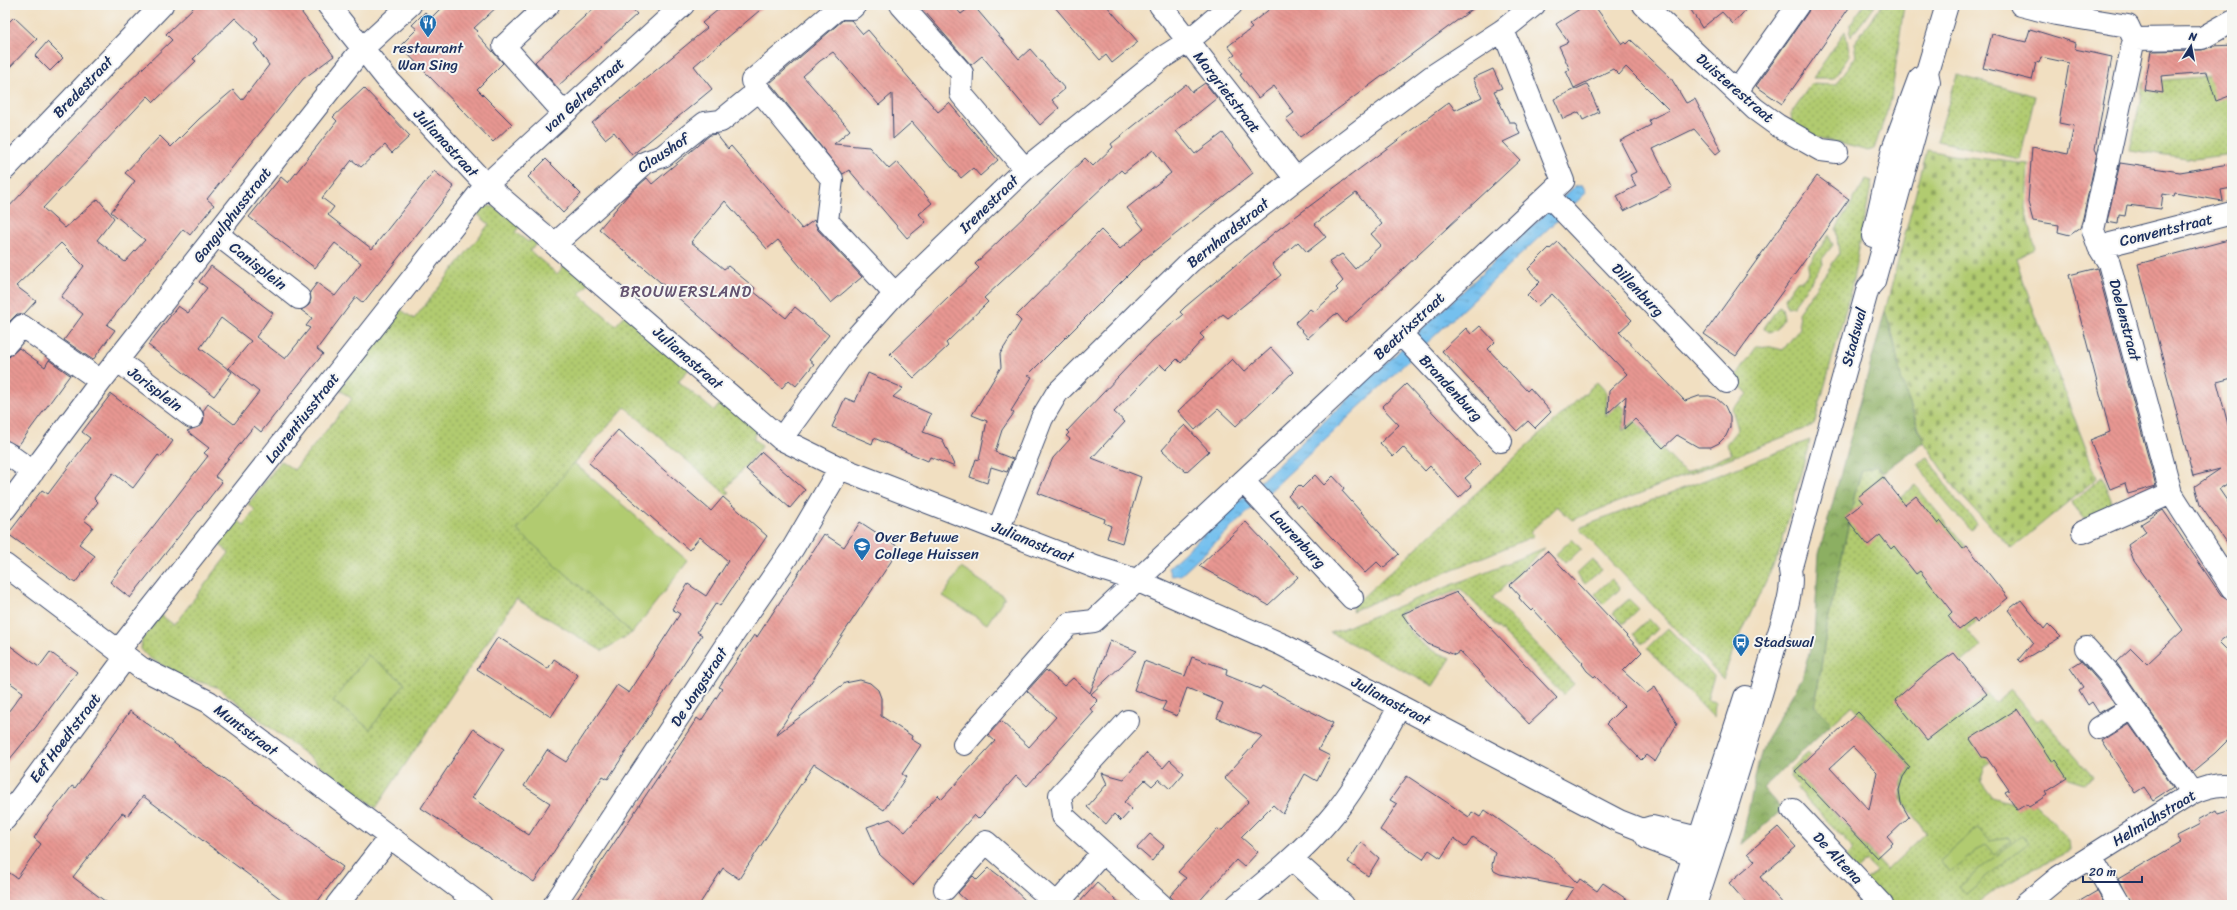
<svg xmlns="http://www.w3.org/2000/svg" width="2237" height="910" viewBox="0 0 2237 910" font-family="Sriracha,sans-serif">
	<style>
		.grass { fill: url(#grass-dots); stroke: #667d67 }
		.forest { fill: url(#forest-crowns); stroke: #546f60 }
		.cemetery { fill: url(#cemetery-stones); stroke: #667d67 }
		.pitch { fill: #b1cb70; stroke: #667d67 }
		.water { fill: url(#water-ripples); stroke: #4878a6 }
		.building { fill: url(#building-back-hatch); fill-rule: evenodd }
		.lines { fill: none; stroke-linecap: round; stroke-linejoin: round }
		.minor-casing { stroke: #3b496d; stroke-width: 24 }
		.major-casing { stroke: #3b496d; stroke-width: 24 }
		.minor { stroke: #fff; stroke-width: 22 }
		.major { stroke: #fff; stroke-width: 22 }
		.labels { text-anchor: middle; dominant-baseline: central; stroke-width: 4; stroke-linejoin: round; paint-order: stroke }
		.poi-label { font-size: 15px; fill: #1b2f5e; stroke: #f6f6f2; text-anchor: start }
		.street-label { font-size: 15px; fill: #1b2f5e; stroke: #f6f6f2 }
		.neighbourhood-label { font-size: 16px; letter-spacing: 1px; fill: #635370; stroke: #f6f6f2 }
	</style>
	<defs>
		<pattern id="grass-dots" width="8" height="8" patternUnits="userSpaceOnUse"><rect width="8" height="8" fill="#b1cb70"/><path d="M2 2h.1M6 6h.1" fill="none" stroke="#8fa55f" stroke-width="1.8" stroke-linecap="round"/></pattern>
		<pattern id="forest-crowns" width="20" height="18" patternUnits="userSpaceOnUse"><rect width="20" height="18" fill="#8caf62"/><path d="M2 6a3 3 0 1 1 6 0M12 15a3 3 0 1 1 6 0" fill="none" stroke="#728f54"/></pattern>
		<pattern id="cemetery-stones" width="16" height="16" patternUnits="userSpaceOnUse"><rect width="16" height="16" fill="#b1cb70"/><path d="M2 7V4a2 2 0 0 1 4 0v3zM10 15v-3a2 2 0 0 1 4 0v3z" fill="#8fa55f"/></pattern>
		<pattern id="water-ripples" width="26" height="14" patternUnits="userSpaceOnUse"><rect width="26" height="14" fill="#74c0ee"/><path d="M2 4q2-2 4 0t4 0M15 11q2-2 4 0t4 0" fill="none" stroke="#5e9cc4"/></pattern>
		<pattern id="building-back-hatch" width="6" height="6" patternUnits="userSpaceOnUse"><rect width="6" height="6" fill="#e89792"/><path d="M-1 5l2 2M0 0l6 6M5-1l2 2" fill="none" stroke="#bb7c7a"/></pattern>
	</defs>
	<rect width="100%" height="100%" fill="#f6f6f2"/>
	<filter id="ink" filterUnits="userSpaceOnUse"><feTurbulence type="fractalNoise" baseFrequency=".025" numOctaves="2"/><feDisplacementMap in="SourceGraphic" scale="8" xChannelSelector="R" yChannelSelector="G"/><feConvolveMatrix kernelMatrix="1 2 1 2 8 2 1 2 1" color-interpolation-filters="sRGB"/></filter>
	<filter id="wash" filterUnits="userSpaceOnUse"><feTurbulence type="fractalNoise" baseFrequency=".012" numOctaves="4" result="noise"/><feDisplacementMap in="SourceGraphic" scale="16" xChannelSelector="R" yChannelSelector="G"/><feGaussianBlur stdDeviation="0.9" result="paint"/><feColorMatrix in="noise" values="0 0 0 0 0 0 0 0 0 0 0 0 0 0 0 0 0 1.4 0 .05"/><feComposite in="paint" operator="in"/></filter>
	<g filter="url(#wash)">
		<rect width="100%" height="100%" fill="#f1dfc1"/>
		<path class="grass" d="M1864,5H1875L1851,37L1850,24Z
			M1882,5H1904L1891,100L1874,149L1868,151L1805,134L1792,124L1791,113L1811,84L1836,85L1856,56L1854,43Z
			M1845,31L1850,55L1834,78H1813Z
			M1957,75L2035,96L2020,159L1937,141Z
			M2221,75L2232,105V154L2194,159L2130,150L2144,82Z
			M1866,179L1872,181L1851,290L1814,425L1572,520L1557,506L1530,532L1534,536L1352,611L1353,606L1597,382L1607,393L1606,416L1620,404L1624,408L1623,431L1635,421L1685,473L1732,454L1726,444L1738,429L1732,409L1748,394L1734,379L1757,346L1771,347L1783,350L1800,328L1798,313L1839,254L1836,229Z
			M486,206L494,207L521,225L515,232L528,242L535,235L540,239L530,251L557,274L568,262L590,282L579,294L616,325L627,313L690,368L678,381L714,411L725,398L759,429L753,438L762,446L726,489L730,492L727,495L625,407L570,468L614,617L632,633L602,651L516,599L376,808L217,687L183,677L148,657L141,649L142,639L161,615L174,625L229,553L217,542L236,519L244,525L255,510L248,504L281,461L294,470L352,399L339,389L400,309L414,319L489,224L476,213Z
			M1829,235L1833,245L1822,259L1823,264L1793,306L1787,307L1785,298L1797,281L1803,280L1809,272L1808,265Z
			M1779,306L1782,308L1784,318L1776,330L1769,332L1764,328Z
			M1810,440L1779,553L1732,653L1723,679L1579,528Z
			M1928,457L1957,501L1977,523L1971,530C1951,510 1931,488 1918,463Z
			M1876,466L1886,476L1883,479L1894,503L1915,485L1995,582L1997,605L1967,630L1981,646L1961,663L1963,665L1995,703L2011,690L2037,721L2042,718L2093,777L2084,783L2068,778L2015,741L1985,766L1980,781L1992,797L2013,803H2035L2069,840L2070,851C2037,867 2004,881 1976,905H1888L1866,881L1876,871L1866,861L1856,871L1845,858L1854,849L1796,788L1798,786L1790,777L1791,772L1790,769L1808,753L1811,756L1795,771L1887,870L1926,833L1901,798L1902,781L1911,767L1852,705L1832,723L1815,706L1827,626L1856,489L1862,471Z
			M2102,477L2115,510L2087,523L2071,503Z
			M1572,539L1581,549L1565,564L1556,554Z
			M1545,548L1492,598L1574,684L1563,695L1461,589L1399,613C1410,637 1426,650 1451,658L1433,686L1331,633Z
			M1592,559L1601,570L1585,584L1576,574Z
			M1611,579L1620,589L1604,604L1595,594Z
			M1629,599L1639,609L1623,624L1613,613Z
			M1649,619L1658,629L1642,644L1633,634Z
			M1668,628L1714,676L1707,700L1715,702L1714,718L1647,648Z"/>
		<path class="forest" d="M1885,311C1899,355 1905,400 1924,442L1884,472L1876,466L1862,471L1856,489L1827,626L1815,706L1832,723L1763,788L1782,810L1741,845L1758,764L1765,741L1802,678L1814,635L1819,553Z"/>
		<path class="cemetery" d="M1927,150L1953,155L2028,164L2026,208L2035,249L2016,258L2025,287L2097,478L2011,549L1958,492L1924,442L1902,382L1893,336L1885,311Z"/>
		<path class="pitch" d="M574,463L688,561L632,633L517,530Z
			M961,568L1005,597L987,624L943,596Z
			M368,655L405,683L370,729L333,701Z
			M1978,828L1989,841L2009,838L2011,841L1994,854L1985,844L1949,873L1940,861Z
			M2022,835L2028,843L1966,894L1959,886Z"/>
		<path class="water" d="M1575,186H1583L1586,193L1181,575L1171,576L1168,568Z"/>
		<g id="blocks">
			<path class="building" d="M196,5H296L334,56L303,79L207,199L214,205L190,235L183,229L107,325L115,330L93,360L64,340L83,314L61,297L84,266L61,243L16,286L36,301L24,314H17L5,326V211L120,90L172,40L166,34ZM235,18L259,41L254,44L269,65L242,100L233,90L199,119L171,147L160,136L125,173L135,181L111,212L145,240L125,262L97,240L114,218L98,199L65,228L43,208L148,96L154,102L196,61L193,59Z
				M444,5H499L474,28L478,31L476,33L503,63L477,89L512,124L493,142L400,46L417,29L412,25L425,12L431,18Z
				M597,5H629L637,14L557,87L535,62Z
				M724,5H766L694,66L712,89L632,155L614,132L605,139L592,123L707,28L702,23Z
				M919,5H953L961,14L973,5L1019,59L1030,49L1065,89L1052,100L1059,108L1040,125L982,56L971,65Z
				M1053,5H1106L1138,42L1112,63L1106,55L1100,60Z
				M1275,5H1478L1300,137L1286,119L1294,113L1274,86L1258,98L1240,75L1242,74L1230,58L1235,55L1228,46L1252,28L1249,25Z
				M1586,5H1594L1622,44L1625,42L1627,44L1631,40L1671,78L1686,103L1695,99L1721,150L1716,154L1694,129L1653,149L1672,187L1624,211L1617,196L1636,186L1630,175L1636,172L1620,141L1651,125L1649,120L1669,110L1626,67L1619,75L1613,69L1574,88L1566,71L1570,70L1559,46L1568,42L1556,24Z
				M1688,5H1750L1733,24L1722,12L1702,28Z
				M1810,5H1851L1782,104L1756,86L1808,12Z
				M14,17L37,39L5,72V26Z
				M843,20H851L863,34L868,30L938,112L949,103L998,160L980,176L973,168L961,178L912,122L893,139L892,94L879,105L833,52L820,61L803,76L850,130L834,144L869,147L889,169L897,162L932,203L919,214L926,222L907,238L849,170L843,174L770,83Z
				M2030,29L2076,43L2075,49L2112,57L2095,149L2097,153L2083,218L2080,228L2070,235L2058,232L2059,225L2033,221L2028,202L2032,147L2068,154L2074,126L2059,123L2069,63L2041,57L2039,63L2036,62L2032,80L1983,68L1992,34L2026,42Z
				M47,42L63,58L50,71L35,56Z
				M2232,45V95L2216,101L2207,72L2161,76L2163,93L2144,90L2151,51L2202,50L2213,46Z
				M1493,69L1502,88L1494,91L1509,122H1515L1520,134L1503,142L1520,160L1345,323L1337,314L1334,315L1308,338L1295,323L1310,309L1314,312L1338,290L1336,288L1343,281L1329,262L1342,254L1355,269L1381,245L1371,234L1382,224L1356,193L1315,224L1326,237L1307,252L1298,242L1272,264L1281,275L1228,318L1223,314L1200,334L1204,338L1181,363L1177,359L1166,370L1160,364L1114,412L1125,422L1092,458L1141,477L1122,543L1107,538L1111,526L1104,523L1105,519L1038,493L1053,458L1070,439L1066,436L1069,433L1067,431L1153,340L1183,315L1180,312L1185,307L1275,232L1449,102L1455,110L1482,97L1473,78Z
				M1205,83L1217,98L1176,131L1195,154L1223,133L1253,173L1143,260L1028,375L1032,377L1011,411L1014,413L1002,430L995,452L1013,459L1007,472L991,467L987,483L970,477L976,459L979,460L987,421L972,415L1001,367L1000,354L1021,321L1016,316L1101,230L1120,249L1144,229L1127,208L1171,173L1153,150L1124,173L1121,170L984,298L988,302L946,343L948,346L914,378L890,354L979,268L975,264L1085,158L1093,166L1113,147L1111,144L1186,84L1192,92Z
				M1587,84L1599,112L1583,120L1579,112L1563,119L1554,99Z
				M364,88L410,136L392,153L385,145L361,167L352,160L322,198L334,207L328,215L372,249L434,171L454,187L363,303L356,297L317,349L323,354L261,432L254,426L235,450L215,476L222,482L130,598L110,582L208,456L204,453L209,448L187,431L202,425L204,418L203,411L208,404L234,424L259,392L229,368L251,341L221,318L200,348L232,372L214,396L148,345L178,306L188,313L207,288L199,282L211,266L273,313L256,337L285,359L310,328L306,326L312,318L301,310L309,305L311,299L310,292L317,283L335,296L361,263L335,243L315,268L249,217L281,177L288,183L337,121L333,117Z
				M716,134L728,149L731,146L802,229L814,220L818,230L862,277L831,303L778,240L767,249L725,201L691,242L724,269L728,266L755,288L753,291L786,318L795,307L829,335L809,360L814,364L796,386L789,380L782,388L599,229L628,195L647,178L652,184L710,135Z
				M546,159L581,194L563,213L528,177Z
				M2120,163L2180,172L2229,164L2232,188L2221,190L2223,201L2175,193L2174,196L2163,194L2161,209L2127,205L2125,216L2119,215L2118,224L2107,222Z
				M1817,176L1849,199L1736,356L1704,334Z
				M2232,239V378L2217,382L2232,440V481L2219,489L2232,508V551L2200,505L2195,486L2220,469L2193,476L2138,264Z
				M1558,242L1632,320L1619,332L1685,401L1699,396H1709L1716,398L1725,406L1730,417V427L1726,436L1719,443L1711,447H1698L1677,435L1663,448L1635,419L1624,429L1626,396L1608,413L1609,391L1627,374L1552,294L1538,306L1527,295L1540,282L1528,269L1549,248L1550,249Z
				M2097,268L2156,486L2128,494L2125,483L2110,489L2090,440L2110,432L2069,275Z
				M1480,326L1495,342L1488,349L1527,391L1530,388L1551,412L1535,428L1528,421L1517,431L1442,351L1466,328L1471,334Z
				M19,348L45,367L49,360L70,375L18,446L5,440V357H9Z
				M1271,348L1293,372L1236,426L1218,409L1195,430L1178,411L1232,359L1244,372Z
				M868,373L903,388L893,397L931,414L923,432L942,439L955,467L930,457L928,461L874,438L872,444L832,427L845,398L855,402Z
				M1406,384L1481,464L1465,478L1472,486L1459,498L1430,466L1425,471L1403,447L1393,457L1380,443L1399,425L1382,407Z
				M111,394L173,441L161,457L158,455L133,488L113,473L94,498L98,502L84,520L93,527L79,544L95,556L75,583L8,534L42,490L48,494L90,438L82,432Z
				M1185,425L1209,451L1186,472L1162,450L1170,441L1171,438Z
				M618,430L711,511L723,497L767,536L720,606L716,603L697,632L702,635L608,779L603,776L534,882L421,808L473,729L504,749L472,798L529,835L550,803L524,786L547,750L566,762L617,685L629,693L680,614L672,609L688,584L706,596L728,561L700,537L689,550L589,463Z
				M762,452L805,490L790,508L746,469Z
				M1315,475L1324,485L1333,476L1344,488L1342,491L1399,554L1383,568L1377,562L1365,573L1301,505L1298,507L1288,496L1299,485L1302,488Z
				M1883,477L1905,505L1916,496L1938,524L1941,521L1963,549L1967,546L2008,598L1977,623L1974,619L1959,630L1948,616L1952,612L1920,571L1916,574L1894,546L1891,549L1880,535L1868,545L1845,517L1863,503L1858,497Z
				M2163,510L2221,595L2232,600V632L2219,642L2232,655V736L2215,753L2192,772L2116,662L2131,648L2147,664L2183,630L2134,561L2128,545L2146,532L2141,524Z
				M860,522L900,548L776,735L845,683L860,680L870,683L878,690L881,698V716L912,736L911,739L921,745L902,774L906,777L884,810L814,764L739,879L723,868L699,905H573L697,718L701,721L722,689L719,687L754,635L757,637L824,534L844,547Z
				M1246,522L1298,577L1268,605L1199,566Z
				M1547,551L1642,652L1623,671L1647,693L1655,687L1677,724L1655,762L1646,755L1641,760L1606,724L1624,706L1595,676L1594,677L1587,671L1582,664L1583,663L1533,609L1531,611L1525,605L1519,598L1520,596L1510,585Z
				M1457,592L1557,698L1529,724L1460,651L1455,655L1428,644L1414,631L1402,614Z
				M2021,600L2044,629L2048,624L2061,637L2020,662L2018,660L2033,642L2008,610Z
				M498,637L548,669L554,659L578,675L551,717L477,669Z
				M1110,640L1137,651L1091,694L1098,701L1090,709L1094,712L1027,786L1016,776L983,814L978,819L974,815L913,885L879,854L867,827L890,819L905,832L938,795L942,799L995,741L988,735L1001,721L1029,747L1056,717L1027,691L1046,670L1064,686L1073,678L1090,693Z
				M5,642L39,667L50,652L77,672L36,727L5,765V716L23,692L5,679Z
				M1954,653L1987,694L1927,740L1895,700L1933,667Z
				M1192,657L1227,669L1226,675L1260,689L1262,686L1333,723L1318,750L1330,756L1317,781L1305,774L1283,814L1273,805L1241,837L1258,852L1244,867L1236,860L1196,905H1178L1170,896L1186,878L1178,872L1217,829L1222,830L1249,801L1224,778L1262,736L1217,718L1223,703L1187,688L1177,716L1162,710L1166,702L1134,690L1144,661L1185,676Z
				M2081,661L2100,683L2115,704L2099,713L2092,702L2088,705L2079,690L2083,687L2070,668Z
				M2017,709L2052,762L2055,760L2067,778L2045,792L2047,795L2029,807L2027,804L2017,810L2005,792L2009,790L1987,758L1982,757L1970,739Z
				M130,711L343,867L315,905H289L143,796L127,816L122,813L73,877L110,905H5V870L17,878L41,844L34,838L43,824L72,786L75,788Z
				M1858,712L1910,767L1903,777L1899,790L1901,803L1909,817L1888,837L1893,843L1877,858L1795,771ZM1853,747L1877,772L1869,810L1830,768Z
				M2129,724L2173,787L2153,800L2144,787L2135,793L2102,741Z
				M1146,753L1163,768L1170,760L1184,773L1170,789L1159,779L1152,786L1145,780L1124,802L1132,809L1121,821L1114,814L1106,824L1087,807L1107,784L1102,773L1124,779Z
				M1407,776L1469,817L1472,812L1480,817L1485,810L1551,856L1577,883L1580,879L1597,891L1603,883L1635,905H1563L1574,888L1500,874L1494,871L1492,865L1495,852L1473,837L1466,847L1454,838L1441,858L1429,850L1423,859L1380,830L1397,804L1390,800Z
				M2216,810L2218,814L2228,811L2232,818V905H2131L2118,879L2181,842L2177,836L2200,824L2198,820Z
				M1778,827L1796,847L1760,877L1784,905H1748L1729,883L1755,861L1748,853Z
				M1150,834L1164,846L1152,861L1137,848Z
				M1361,842L1379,858L1368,876L1348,862Z
				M989,868L1001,877L1030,905H971L958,893L973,876L977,880Z
				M1097,883L1122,905H1077Z
				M2097,891L2105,905H2073Z"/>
		</g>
	</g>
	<g filter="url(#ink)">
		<use href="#blocks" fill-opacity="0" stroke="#3b496d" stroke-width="1"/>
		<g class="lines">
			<g class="minor-casing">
				<path id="minor" d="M328,5L387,79L486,185L781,439L840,468L1095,567L1136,580L1283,645L1619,821L1642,830L1652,827L1690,836L1699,839L1712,852L1694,856L1647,838L1642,830
					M548,5L504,46L564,113
					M855,5L852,8H838L752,81L832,179L827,221L895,294
					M901,5L962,73L961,94L1025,169
					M1160,5L1296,179
					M1644,5L1755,109L1777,125L1821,150L1837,152
					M2021,5L2056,14L2128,26L2134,39
					M2134,39L2093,230L2099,247L2109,263L2171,493L2232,588
					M2134,39L2202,38L2232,21
					M1737,91L1798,5
					M5,169L162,5
					M1549,196L1727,382
					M217,234L299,298
					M555,244L646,162L663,156L705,123L721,121L759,90
					M2099,247L2232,213
					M1401,334L1501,441
					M5,345L22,326L101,381
					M117,360L192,417
					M781,439L852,342L895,294L1025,169L1162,58L1187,42L1231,5
					M5,452L33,472
					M1243,481L1352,598
					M5,509L101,381L362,49L410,5
					M999,528L1042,418L1057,393L1148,303L1191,261L1296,179L1431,77L1503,30L1534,5
					M2083,532L2171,493
					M5,565L141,668L209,702L481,905
					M2086,648L2110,675L2192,793
					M118,651L486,185L683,5
					M1128,721L1060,795L1063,816L1161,905
					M2099,728L2133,707
					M964,744L1069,624L1094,621L1563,181L1503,30
					M1793,810L1882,905
					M5,819L126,657
					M2091,857L2119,905
					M1293,860L1343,905
					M945,889L986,842L1057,904L1103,852
					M337,905L390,837
					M554,905L726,645L793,548L840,468
					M1237,905C1270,878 1302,852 1329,820C1358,787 1378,744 1400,706
					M2025,905L2059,877L2192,793C2205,787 2218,783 2232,786"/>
			</g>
			<g class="major-casing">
				<path id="major" d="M1873,236L1893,149L1919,79L1927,72L1947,5
					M1678,905L1745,697
					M1695,905C1723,821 1749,737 1773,652C1779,630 1795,592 1790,570L1868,288L1874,281L1929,82L1927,72"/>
			</g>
			<use href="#minor" class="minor"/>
			<use href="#major" class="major"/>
		</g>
	</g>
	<defs>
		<g id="restaurant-pin" transform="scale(0.9)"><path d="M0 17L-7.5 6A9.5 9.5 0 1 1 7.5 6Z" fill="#1f6fb2" stroke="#f6f6f2"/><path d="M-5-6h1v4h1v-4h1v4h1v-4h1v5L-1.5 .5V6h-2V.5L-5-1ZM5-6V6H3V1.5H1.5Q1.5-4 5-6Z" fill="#fff"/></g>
		<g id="school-pin" transform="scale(0.9)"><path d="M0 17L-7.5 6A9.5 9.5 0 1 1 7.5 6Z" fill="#1f6fb2" stroke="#f6f6f2"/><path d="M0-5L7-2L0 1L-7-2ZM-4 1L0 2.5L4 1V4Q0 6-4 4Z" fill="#fff"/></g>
		<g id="bus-pin" transform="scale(0.9)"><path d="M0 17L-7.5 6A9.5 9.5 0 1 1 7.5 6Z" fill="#1f6fb2" stroke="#f6f6f2"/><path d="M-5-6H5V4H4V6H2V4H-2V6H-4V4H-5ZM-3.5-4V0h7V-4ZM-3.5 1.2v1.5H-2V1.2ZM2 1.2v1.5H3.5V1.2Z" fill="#fff"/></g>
	</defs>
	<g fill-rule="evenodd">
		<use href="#restaurant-pin" x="428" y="23"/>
		<use href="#school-pin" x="862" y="546"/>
		<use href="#bus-pin" x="1741" y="642"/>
	</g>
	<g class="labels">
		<g class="poi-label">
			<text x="428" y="48" text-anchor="middle">restaurant<tspan x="428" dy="17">Wan Sing</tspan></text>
			<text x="875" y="537">Over Betuwe<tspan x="875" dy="17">College Huissen</tspan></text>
			<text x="1754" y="642">Stadswal</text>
		</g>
		<g class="street-label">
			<text transform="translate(83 87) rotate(-46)">Bredestraat</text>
			<text transform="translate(1735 88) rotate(41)">Duisterestraat</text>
			<text transform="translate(1227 92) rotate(52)">Margrietstraat</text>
			<text transform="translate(584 95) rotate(-42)">van Gelrestraat</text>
			<text transform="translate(446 143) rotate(47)">Julianastraat</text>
			<text transform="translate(663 153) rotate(-34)">Claushof</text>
			<text transform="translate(989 204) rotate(-44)">Irenestraat</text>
			<text transform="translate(232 215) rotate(-52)">Gangulphusstraat</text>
			<text transform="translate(2166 230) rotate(-14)">Conventstraat</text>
			<text transform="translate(1228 233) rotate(-39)">Bernhardstraat</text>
			<text transform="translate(258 266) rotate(38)">Canisplein</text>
			<text transform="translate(1638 290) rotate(46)">Dillenburg</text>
			<text transform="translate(2125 320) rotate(75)">Doelenstraat</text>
			<text transform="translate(1409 326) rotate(-43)">Beatrixstraat</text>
			<text transform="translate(1854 337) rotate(-75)">Stadswal</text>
			<text transform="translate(688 358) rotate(41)">Julianastraat</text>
			<text transform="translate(1451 388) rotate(47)">Brandenburg</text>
			<text transform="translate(155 389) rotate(37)">Jorisplein</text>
			<text transform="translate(302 418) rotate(-52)">Laurentiusstraat</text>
			<text transform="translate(1298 539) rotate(47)">Laurenburg</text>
			<text transform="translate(1033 542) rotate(22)">Julianastraat</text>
			<text transform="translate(699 687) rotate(-57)">De Jongstraat</text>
			<text transform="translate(1391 701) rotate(28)">Julianastraat</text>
			<text transform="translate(246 730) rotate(37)">Muntstraat</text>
			<text transform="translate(65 738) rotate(-53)">Eef Hoedtstraat</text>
			<text transform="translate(2154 818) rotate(-31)">Helmichstraat</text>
			<text transform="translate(1838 858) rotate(47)">De Altena</text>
		</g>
		<g class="neighbourhood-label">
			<text x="686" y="291">BROUWERSLAND</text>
		</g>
	</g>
	<rect width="2237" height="910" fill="none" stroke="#f6f6f2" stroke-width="20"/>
	<g transform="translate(2191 46) rotate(11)" stroke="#f6f6f2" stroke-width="3" paint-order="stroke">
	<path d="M0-3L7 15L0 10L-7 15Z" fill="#1b2f5e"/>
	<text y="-6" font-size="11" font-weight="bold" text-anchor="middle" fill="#1b2f5e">N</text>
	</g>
	<path d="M2083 876v6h59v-6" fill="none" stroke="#1b2f5e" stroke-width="2"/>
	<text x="2089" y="876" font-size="12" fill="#1b2f5e" stroke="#f6f6f2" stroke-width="3" paint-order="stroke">20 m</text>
</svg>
